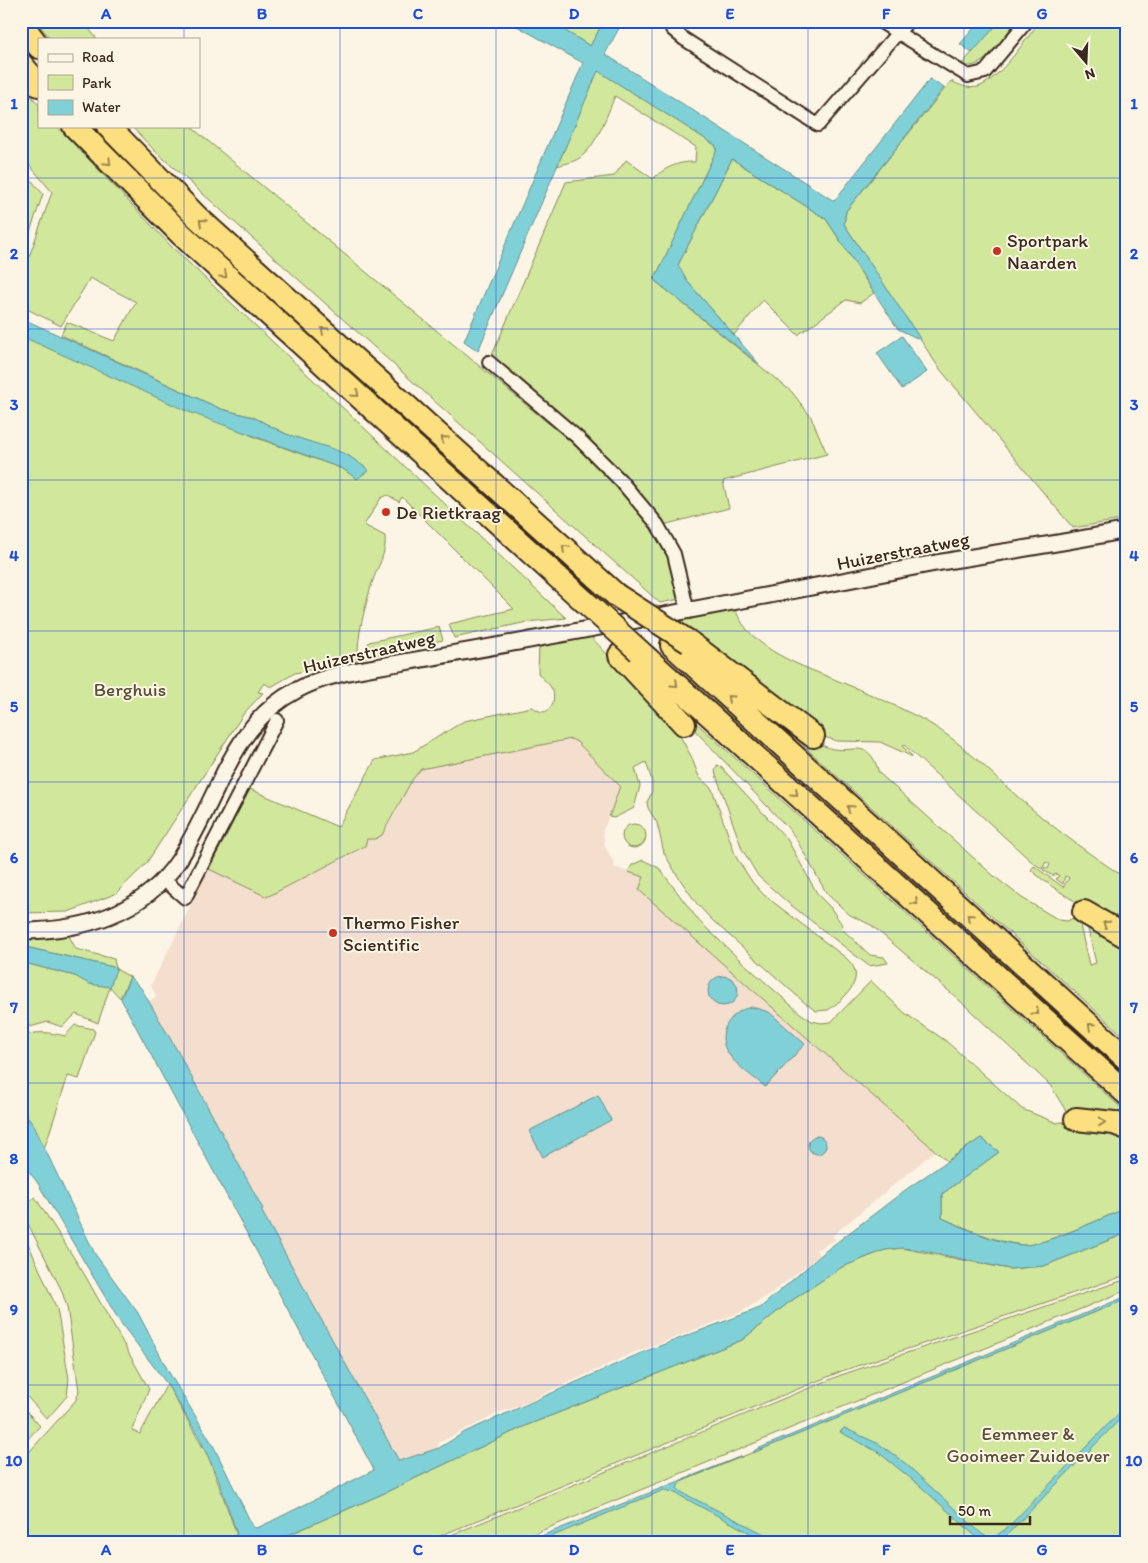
<svg xmlns="http://www.w3.org/2000/svg" width="1148" height="1563" viewBox="0 0 1148 1563" font-family="Itim,sans-serif">
	<style>
		.built { fill: #f4dece }
		.green { fill: #d1e79b; stroke: #86885c }
		.water { fill: #80d1d7; stroke: #648e8d }
		.lines { fill: none; stroke-linecap: round; stroke-linejoin: round }
		.minor-casing { stroke: #3b2a1e; stroke-width: 16 }
		.tertiary-casing { stroke: #3b2a1e; stroke-width: 19 }
		.motorway-casing { stroke: #3b2a1e; stroke-width: 26 }
		.minor { stroke: #fcf5e5; stroke-width: 12 }
		.tertiary { stroke: #fcf5e5; stroke-width: 15 }
		.motorway { stroke: #fce080; stroke-width: 22 }
		.motorway-bridge-casing { stroke: #3b2a1e; stroke-width: 26; stroke-linecap: butt }
		.motorway-bridge { stroke: #fce080; stroke-width: 22 }
		.oneway { stroke: #9c854f }
		.grid { fill: none; stroke: #1d4ed8; stroke-width: 1; stroke-opacity: 0.55 }
		.poi-dot { fill: #c8321e; stroke: #fcf5e5; stroke-width: 2 }
		.labels { text-anchor: middle; dominant-baseline: central; stroke-width: 4; stroke-linejoin: round; paint-order: stroke }
		.poi-label { font-size: 19px; fill: #3b2a1e; stroke: #fcf5e5; text-anchor: start }
		.street-label { font-size: 19px; fill: #3b2a1e; stroke: #fcf5e5 }
		.park-label { font-size: 19px; fill: #595037; stroke: #fcf5e5 }
		.neatline { fill: none; stroke: #1d4ed8; stroke-width: 2 }
		.grid-label { font-size: 16px; text-anchor: middle; font-weight: bold; fill: #1d4ed8 }
	</style>
	<rect width="100%" height="100%" fill="#fcf5e5"/>
	<filter id="ink" filterUnits="userSpaceOnUse"><feTurbulence type="fractalNoise" baseFrequency=".02" numOctaves="2"/><feDisplacementMap in="SourceGraphic" scale="10" xChannelSelector="R" yChannelSelector="G"/><feConvolveMatrix kernelMatrix="1 2 1 2 8 2 1 2 1" color-interpolation-filters="sRGB"/></filter>
	<g filter="url(#ink)">
		<path class="built" d="M562,739H571L577,742L620,786L603,831L605,847L614,862V867L644,877L640,890L935,1151L833,1235L835,1240L816,1250L819,1256L770,1294L741,1312L640,1351L639,1350L514,1408L503,1411L438,1443L439,1448L399,1461L260,1210L263,1208L178,1052L148,1001L156,997L151,985L209,869L267,897L365,847L367,839L385,832L412,780L421,769Z"/>
		<path class="green" d="M36,21H83L97,39H51Z
			M549,21H604L590,46Z
			M1000,21H1016C1003,37 985,73 961,65Z
			M1040,21H1127V519L1073,528L939,368L844,224L846,211L951,81C959,85 968,89 978,87C999,80 1026,39 1040,21Z
			M598,70L715,145L717,150L654,280L792,392L811,417L827,454L723,481L729,508L663,525L490,360L566,182L614,176L626,160L653,179C663,168 680,161 695,162L696,147L615,96C607,115 595,151 576,160C571,163 563,164 557,166Z
			M21,84L39,105V126H57L171,246L566,618L527,622L454,638L449,624L514,609L402,497L399,502L388,495L381,498L364,525L385,536C387,554 377,567 372,583C365,607 357,635 358,659L295,673L271,687L264,683L258,692L263,693L244,713L146,864L115,894L68,912L21,913V329L257,438L343,469L356,478V462L349,456L286,434L253,417L221,409L61,335L67,322L114,341L136,302L90,278L61,326L21,306V287L27,276L23,274L52,192L21,155Z
			M131,126H190L577,447L618,485L645,517L669,554L680,599L660,603L155,151Z
			M732,159L826,219L874,293L860,303L846,300L798,335L763,300L734,335L688,282L678,265Z
			M21,168L43,194L21,258Z
			M735,609C751,651 803,666 841,682C866,692 890,703 914,715C954,734 985,768 1018,797C1052,827 1089,854 1127,879V932C1094,911 1059,895 1031,870L1034,866L1063,887L1069,878L1065,876L1063,884L1056,879L1059,876L1056,874L1053,876L1043,870L1045,867L1048,869L1050,864L1046,862L1042,869L1032,862L904,745L902,746L913,757L880,742L837,741L821,736L701,642L678,619Z
			M439,627L443,640L364,657L369,642Z
			M588,634L663,713L679,734L691,756L699,777L712,789L736,857L753,883L764,895L846,958C868,977 847,997 828,1010L816,1011L805,1003L712,920L697,904L677,875L664,853L657,823L648,808L647,802L652,792V781L646,762L635,768L640,786L634,808L614,818L609,817L620,786L577,742L571,739L421,769L412,780L382,835L375,839H367L365,846L267,897L209,869L250,789L338,827L375,760L413,752L464,721L532,707C535,708 539,712 543,712C553,712 556,695 552,689C548,682 542,679 538,673L539,644Z
			M660,690L1127,1113V1124L1071,1114L1066,1111L1050,1085L957,998L871,925L850,915L827,894L795,837L788,828L663,697Z
			M744,692C768,709 797,735 824,746C850,758 868,733 879,773L995,877L1022,898L1059,920L1067,921L1078,916L1089,965L1096,963L1085,917L1127,941V1039Z
			M717,765L720,766L787,839L818,895L830,907L843,926L841,928L870,955L884,957L888,963L869,966L787,902L758,876L742,849L715,772Z
			M622 836a12 12 0 1 1 24 0a12 12 0 1 1-24 0Z
			M643,860L659,868L699,921L740,960L800,1013L812,1021L821,1023L831,1022L871,981L906,1014L946,1041L1022,1109L1057,1123L1061,1122L1127,1133V1208C1104,1217 1041,1247 1022,1245C995,1242 967,1228 942,1218V1194L999,1152L981,1138L947,1161L639,890L644,877L628,872L632,865Z
			M21,936H69L76,949L114,959L116,969L130,977L120,998L110,987L98,1023L76,1014L62,1027L48,1022L30,1027L21,1014V962L75,976L113,967L21,946Z
			M75,1025L93,1029L95,1032L79,1079L68,1076L44,1149L34,1126L21,1109V1036C37,1031 49,1032 65,1036Z
			M35,1197L83,1272L149,1389L132,1430L140,1434L167,1384L209,1458L237,1535L223,1542H21V1461L76,1400L79,1391L67,1307L61,1289L27,1222V1202Z
			M21,1221L27,1241L57,1309L69,1379L67,1396L47,1419L21,1390Z
			M1127,1233V1275L842,1371L425,1542H272L380,1495L525,1426L742,1340L788,1303L842,1267L885,1250L902,1248L1009,1269L1044,1266Z
			M1127,1279V1290L514,1542H434L841,1375Z
			M1127,1299V1542H534Z
			M21,1405L40,1426L21,1446Z"/>
		<path class="water" d="M508,21H549L590,46L604,21H623L605,54L834,201L930,79L944,88L846,211L844,224L921,340L898,329L826,219L732,159L678,265L688,282L759,364L654,280L717,149L715,145L598,71L478,351L464,341L583,63Z
			M980,21H1000L972,53L960,44Z
			M21,318L221,409L253,417L286,434L336,450L349,456L369,470L357,479L343,469L189,412L21,336Z
			M902,336L927,372L902,389L877,353Z
			M21,946L113,967L116,969L110,987L89,984L75,976L21,962Z
			M708 991a15 15 0 1 1 30 0a15 15 0 1 1-30 0Z
			M130,977L141,988L178,1052L263,1209L261,1210L399,1461L439,1448L465,1432L641,1353L760,1308L828,1249L908,1188L981,1138L999,1152L942,1194V1218C967,1229 995,1243 1022,1245C1042,1247 1104,1217 1127,1208V1233L1044,1266L1009,1269L920,1250L902,1248L885,1250L842,1267L788,1303L742,1340L525,1426L380,1495L272,1542H223L237,1534L218,1478L199,1437L167,1384L120,1322L37,1182L21,1161V1109L34,1126L95,1254L138,1313L171,1376L213,1445L253,1527L257,1528L272,1521L374,1470L121,999Z
			M752,1007L769,1012L805,1044L765,1087C754,1077 736,1066 728,1053C714,1033 732,1010 752,1007Z
			M598,1095L611,1120L543,1157L529,1131Z
			M808 1145a9 9 0 1 1 18 0a9 9 0 1 1-18 0Z
			M1127,1296V1299L753,1453L755,1450Z
			M1127,1405V1412L1000,1542H982L919,1485L878,1452L840,1432L844,1428L879,1444L905,1463L983,1535L992,1539L1008,1527Z
			M742,1456L680,1482L677,1488L681,1492L780,1542H767L673,1492L664,1490L538,1542H526Z"/>
		<g class="lines">
			<g class="minor-casing">
				<path id="minor" d="M678,21L672,29L684,39L818,125L908,21
					M879,21L968,76L985,72L1027,21
					M489,362L577,437L620,480L657,524L674,554L688,612
					M163,879L185,898L277,720"/>
			</g>
			<g class="tertiary-casing">
				<path id="tertiary" d="M21,931C82,931 143,914 179,860C194,836 207,808 219,783C237,745 258,710 297,690C328,673 365,669 399,663C446,655 493,647 540,638C668,615 796,590 925,565C992,553 1060,544 1127,530"/>
			</g>
			<g class="motorway-casing">
				<path id="motorway" d="M21,23L39,47
					M21,64L39,85
					M74,126L182,235L584,601
					M108,126L197,217L616,595
					M689,642L813,736
					M672,645L1127,1059
					M639,651L1127,1094
					M620,655L684,724
					M1084,912L1127,937
					M1076,1119L1114,1123L1127,1128"/>
			</g>
			<use href="#minor" class="minor"/>
			<use href="#tertiary" class="tertiary"/>
			<use href="#motorway" class="motorway"/>
			<g class="motorway-bridge-casing">
				<path id="motorway-bridge" d="M616,595L689,642
					M584,601L639,651"/>
			</g>
			<use href="#motorway-bridge" class="motorway-bridge"/>
		</g>
		<defs><path id="oneway-chevron" d="M-2-3.5L2.5 0L-2 3.5" fill="none" stroke-width="1.6" stroke-linecap="round" stroke-linejoin="round" transform="scale(1.25)"/></defs>
		<g class="oneway">
			<use href="#oneway-chevron" transform="translate(108 162) rotate(46)"/>
			<use href="#oneway-chevron" transform="translate(202 222) rotate(-139)"/>
			<use href="#oneway-chevron" transform="translate(224 275) rotate(43)"/>
			<use href="#oneway-chevron" transform="translate(324 330) rotate(-138)"/>
			<use href="#oneway-chevron" transform="translate(356 394) rotate(42)"/>
			<use href="#oneway-chevron" transform="translate(444 439) rotate(-138)"/>
			<use href="#oneway-chevron" transform="translate(565 548) rotate(-138)"/>
			<use href="#oneway-chevron" transform="translate(675 684) rotate(42)"/>
			<use href="#oneway-chevron" transform="translate(730 698) rotate(-138)"/>
			<use href="#oneway-chevron" transform="translate(795 793) rotate(42)"/>
			<use href="#oneway-chevron" transform="translate(850 808) rotate(-138)"/>
			<use href="#oneway-chevron" transform="translate(915 902) rotate(42)"/>
			<use href="#oneway-chevron" transform="translate(970 917) rotate(-138)"/>
			<use href="#oneway-chevron" transform="translate(1106 924) rotate(-149)"/>
			<use href="#oneway-chevron" transform="translate(1036 1012) rotate(42)"/>
			<use href="#oneway-chevron" transform="translate(1091 1026) rotate(-138)"/>
			<use href="#oneway-chevron" transform="translate(1102 1122) rotate(5)"/>
		</g>
	</g>
	<path class="grid" d="M184,21V39M340,21V1542M496,21V1542M652,21V1542M808,21V1542M964,21V1542M184,126V1542M21,178H1127M21,329H1127M21,480H1127M21,631H1127M21,782H1127M21,932H1127M21,1083H1127M21,1234H1127M21,1385H1127"/>
	<g class="poi-dot">
		<circle cx="997" cy="251" r="5"/>
		<circle cx="386" cy="512" r="5"/>
		<circle cx="333" cy="933" r="5"/>
	</g>
	<g class="labels">
		<g class="poi-label">
			<text x="1007" y="240">Sportpark<tspan x="1007" dy="22">Naarden</tspan></text>
			<text x="396" y="512">De Rietkraag</text>
			<text x="343" y="922">Thermo Fisher<tspan x="343" dy="22">Scientific</tspan></text>
		</g>
		<g class="street-label">
			<text transform="translate(903 551) rotate(-11)">Huizerstraatweg</text>
			<text transform="translate(369 652) rotate(-13)">Huizerstraatweg</text>
		</g>
		<g class="park-label">
			<text x="130" y="689">Berghuis</text>
			<text x="1028" y="1433">Eemmeer &amp;<tspan x="1028" dy="22">Gooimeer Zuidoever</tspan></text>
		</g>
	</g>
	<rect width="1148" height="1563" fill="none" stroke="#fcf5e5" stroke-width="55"/>
	<rect x="38" y="38" width="162" height="90" fill="#fcf5e5" stroke="#afa495"/>
	<rect x="48" y="54" width="25" height="8" fill="#fcf5e5" stroke="#afa495"/>
	<text x="82" y="62" font-size="15" fill="#3b2a1e">Road</text>
	<rect x="48" y="75" width="25" height="15" fill="#d1e79b" stroke="#afa495"/>
	<text x="82" y="88" font-size="15" fill="#3b2a1e">Park</text>
	<rect x="48" y="100" width="25" height="15" fill="#80d1d7" stroke="#afa495"/>
	<text x="82" y="112" font-size="15" fill="#3b2a1e">Water</text>
	<g transform="translate(1086 62) rotate(161)" stroke="#fcf5e5" stroke-width="4" paint-order="stroke">
	<path d="M0-4L9 19L0 12L-9 19Z" fill="#3b2a1e"/>
	<text y="-8" font-size="14" font-weight="bold" text-anchor="middle" fill="#3b2a1e">N</text>
	</g>
	<path d="M950 1516v8h80v-8" fill="none" stroke="#3b2a1e" stroke-width="2.5"/>
	<text x="958" y="1516" font-size="15" fill="#3b2a1e" stroke="#fcf5e5" stroke-width="4" paint-order="stroke">50 m</text>
	<rect x="28" y="28" width="1092" height="1508" class="neatline"/>
	<g class="grid-label">
		<text x="106" y="19">A</text>
		<text x="262" y="19">B</text>
		<text x="418" y="19">C</text>
		<text x="574" y="19">D</text>
		<text x="730" y="19">E</text>
		<text x="886" y="19">F</text>
		<text x="1042" y="19">G</text>
		<text x="14" y="109">1</text>
		<text x="1134" y="109">1</text>
		<text x="14" y="259">2</text>
		<text x="1134" y="259">2</text>
		<text x="14" y="410">3</text>
		<text x="1134" y="410">3</text>
		<text x="14" y="561">4</text>
		<text x="1134" y="561">4</text>
		<text x="14" y="712">5</text>
		<text x="1134" y="712">5</text>
		<text x="14" y="863">6</text>
		<text x="1134" y="863">6</text>
		<text x="14" y="1013">7</text>
		<text x="1134" y="1013">7</text>
		<text x="14" y="1164">8</text>
		<text x="1134" y="1164">8</text>
		<text x="14" y="1315">9</text>
		<text x="1134" y="1315">9</text>
		<text x="14" y="1466">10</text>
		<text x="1134" y="1466">10</text>
		<text x="106" y="1555">A</text>
		<text x="262" y="1555">B</text>
		<text x="418" y="1555">C</text>
		<text x="574" y="1555">D</text>
		<text x="730" y="1555">E</text>
		<text x="886" y="1555">F</text>
		<text x="1042" y="1555">G</text>
	</g>
</svg>
